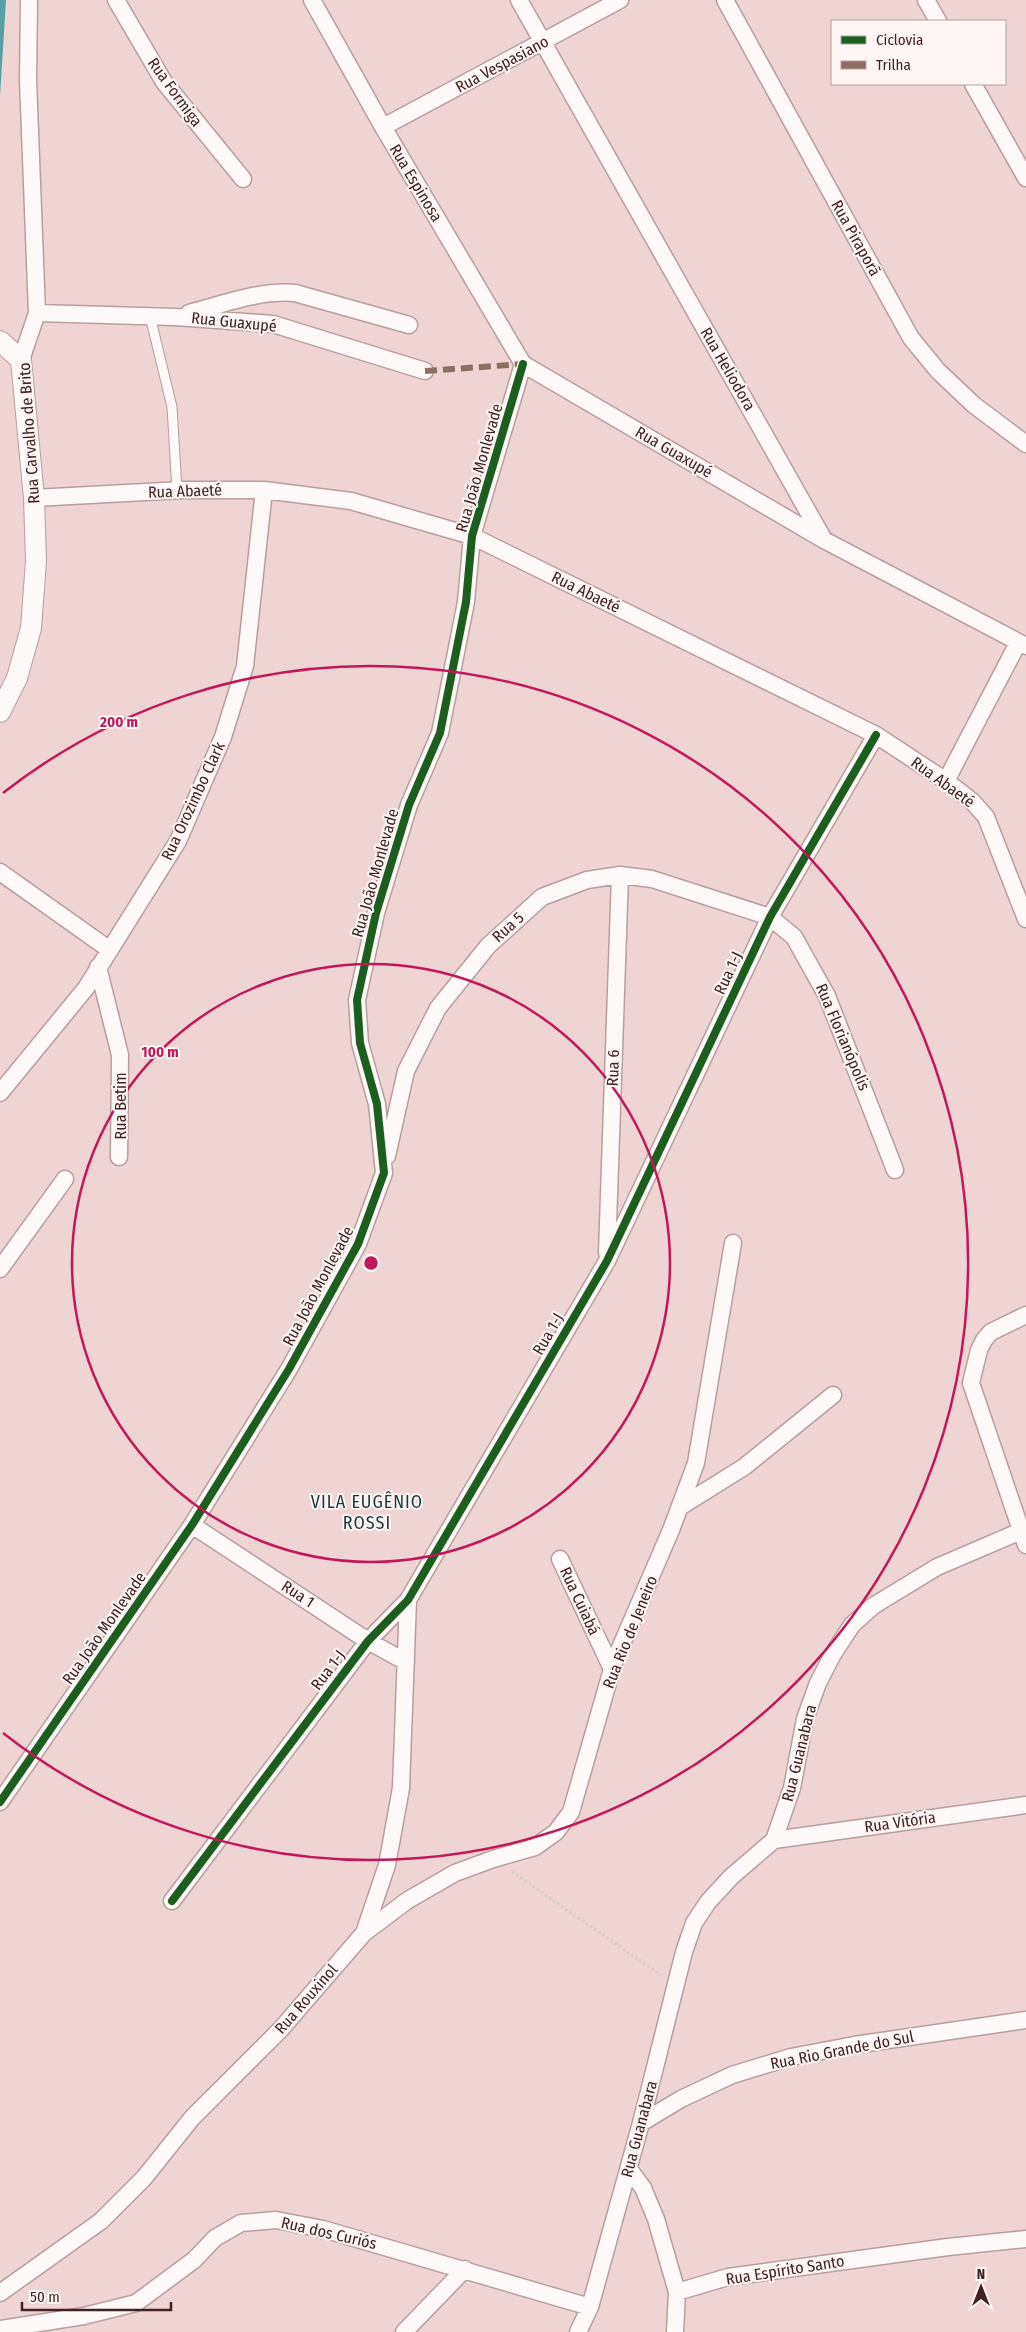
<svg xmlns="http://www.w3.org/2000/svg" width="1026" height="2332" viewBox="0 0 1026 2332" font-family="'Fira Sans Condensed',sans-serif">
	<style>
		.water { fill: #55a0a5 }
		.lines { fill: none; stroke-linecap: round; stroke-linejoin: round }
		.service-casing { stroke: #b89f9e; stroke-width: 11 }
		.minor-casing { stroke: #b89f9e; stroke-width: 19 }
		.tertiary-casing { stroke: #b89f9e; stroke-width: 22 }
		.path { stroke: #d5cdcc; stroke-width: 3; stroke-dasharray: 2.5 2.5; stroke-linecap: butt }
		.service { stroke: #fcf9f8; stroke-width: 9 }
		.minor { stroke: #fcf9f8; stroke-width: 16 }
		.tertiary { stroke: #fcf9f8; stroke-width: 20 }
		.quiet { stroke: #8d6e63; stroke-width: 6; stroke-dasharray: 12 6; stroke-linecap: butt }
		.cycleway-casing { stroke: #fef5f5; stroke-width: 11 }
		.cycleway { stroke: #1b5e20; stroke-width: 8 }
		.ring { fill: none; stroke: #c2185b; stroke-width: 2.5 }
		.labels { text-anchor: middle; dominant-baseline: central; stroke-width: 4; stroke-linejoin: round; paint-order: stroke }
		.street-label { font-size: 16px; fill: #402222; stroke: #fef5f5 }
		.neighbourhood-label { font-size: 18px; letter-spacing: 1px; fill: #183b3d; stroke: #fef5f5 }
		.centre { fill: #c2185b; stroke: #fef5f5; stroke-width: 2.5 }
		.ring-label { font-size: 15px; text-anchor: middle; font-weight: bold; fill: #c2185b; stroke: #fef5f5; stroke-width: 4; stroke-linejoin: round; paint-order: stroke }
	</style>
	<rect width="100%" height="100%" fill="#eed4d3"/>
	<path class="water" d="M0,0H6L0,96Z"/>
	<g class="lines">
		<g class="service-casing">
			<path id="service" d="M150,316L172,407L177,491"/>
		</g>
		<g class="minor-casing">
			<path id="minor" d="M116,0L164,82L243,179
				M312,0L383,127L523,364L824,540L1026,646
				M519,0L824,540
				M725,0L911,338L938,371L974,405L1026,444
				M926,0L938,21
				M973,84L1026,178
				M383,127L620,0
				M37,313L175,317L273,324L425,371
				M189,313C224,304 259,290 295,293L409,325
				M21,360L37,313L28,80L29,0
				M34,498L182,490H264L351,501L472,536L876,735L946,781L972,801L986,817L1026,919
				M946,781L1018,643
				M0,872L110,950
				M98,967L120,1055L119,1157
				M0,1093L86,988L178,841L223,737L245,666L264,490
				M387,1156L406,1071L438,1008L488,946L542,897L587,880L620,875L652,879L770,917L794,937L827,996L895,1170
				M607,1253L620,875
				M0,1269L65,1179
				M1026,1315L991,1332L984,1340L979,1350L971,1383L1026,1545
				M680,1507L744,1467L833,1395
				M192,1525L368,1641L406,1662
				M560,1559L612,1669
				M0,1802L192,1525L289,1369L358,1244L384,1173L377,1104L360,1043L357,1000L376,913L409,805L440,733L466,602L472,536L523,364
				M774,1840L1026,1805
				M172,1901L368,1641L408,1600L607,1261L770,917L876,735
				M364,1933L408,1900L455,1873L493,1859L535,1847L556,1832L571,1812L614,1662L671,1530L696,1463L733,1243
				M641,2123L681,2099L732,2075L791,2057L854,2045L1026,2020
				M629,2169L643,2188L656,2219L677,2292L675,2332
				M677,2292L728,2277L948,2247L1026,2239
				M0,2293L101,2221L144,2178L192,2118L281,2029L364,1933L387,1865L401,1788L408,1600
				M0,2329L84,2316L136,2303L194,2260L215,2238L241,2223L276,2220L323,2229L590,2307
				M404,2332L465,2269
				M578,2332L590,2307L641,2123L684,1952L694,1923L708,1902L731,1877L774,1840L792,1788L805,1719L818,1683L833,1654L852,1625L873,1606L937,1567L1021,1531"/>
		</g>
		<g class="tertiary-casing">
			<path id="tertiary" d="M0,341L21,360L34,498L36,561L31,628L17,678L0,712"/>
		</g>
		<path class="path" d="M512,1872L661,1975"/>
		<use href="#service" class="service"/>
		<use href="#minor" class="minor"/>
		<use href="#tertiary" class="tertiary"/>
		<path class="quiet" d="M425,371L523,364"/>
		<g class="cycleway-casing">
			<path id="cycleway" d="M0,1802L192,1525L289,1369L358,1244L384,1173L377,1104L360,1043L357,1000L376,913L409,805L440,733L466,602L472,536L523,364
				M172,1901L368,1641L408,1600L607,1261L770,917L876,735"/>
		</g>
		<use href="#cycleway" class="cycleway"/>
	</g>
	<g class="ring">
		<circle cx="371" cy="1263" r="299"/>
		<path d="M3 793A597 597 0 1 1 3 1733"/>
	</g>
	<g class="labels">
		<g class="street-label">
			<text transform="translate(502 64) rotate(-28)">Rua Vespasiano</text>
			<text transform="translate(175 92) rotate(54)">Rua Formiga</text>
			<text transform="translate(416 183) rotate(59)">Rua Espinosa</text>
			<text transform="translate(856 238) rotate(61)">Rua Piraporã</text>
			<text transform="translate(234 322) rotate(6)">Rua Guaxupé</text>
			<text transform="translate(728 369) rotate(60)">Rua Heliodora</text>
			<text transform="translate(29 433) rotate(-94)">Rua Carvalho de Brito</text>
			<text transform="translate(674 452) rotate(30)">Rua Guaxupé</text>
			<text transform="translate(479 468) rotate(-74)">Rua João Monlevade</text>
			<text transform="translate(185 491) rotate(-2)">Rua Abaeté</text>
			<text transform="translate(586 592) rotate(26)">Rua Abaeté</text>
			<text transform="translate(943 782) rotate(36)">Rua Abaeté</text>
			<text transform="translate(193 801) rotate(-65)">Rua Orozimbo Clark</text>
			<text transform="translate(375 873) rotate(-74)">Rua João Monlevade</text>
			<text transform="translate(508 927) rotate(-42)">Rua 5</text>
			<text transform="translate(728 973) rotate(-65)">Rua 1-J</text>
			<text transform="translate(843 1037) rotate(67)">Rua Florianópolis</text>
			<text transform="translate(613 1068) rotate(-88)">Rua 6</text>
			<text transform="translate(120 1106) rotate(-90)">Rua Betim</text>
			<text transform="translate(318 1286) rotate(-62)">Rua João Monlevade</text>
			<text transform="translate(548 1334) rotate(-60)">Rua 1-J</text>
			<text transform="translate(298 1594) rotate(33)">Rua 1</text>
			<text transform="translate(580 1601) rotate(65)">Rua Cuiabá</text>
			<text transform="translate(104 1628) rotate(-55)">Rua João Monlevade</text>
			<text transform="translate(630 1632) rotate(-68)">Rua Rio de Jeneiro</text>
			<text transform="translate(328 1670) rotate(-53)">Rua 1-J</text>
			<text transform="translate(799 1753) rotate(-76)">Rua Guanabara</text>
			<text transform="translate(900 1822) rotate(-8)">Rua Vitória</text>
			<text transform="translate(306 1999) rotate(-49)">Rua Rouxinol</text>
			<text transform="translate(842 2050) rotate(-11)">Rua Rio Grande do Sul</text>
			<text transform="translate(639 2129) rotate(-75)">Rua Guanabara</text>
			<text transform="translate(329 2233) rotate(13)">Rua dos Curiós</text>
			<text transform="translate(785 2270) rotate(-9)">Rua Espírito Santo</text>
		</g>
		<g class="neighbourhood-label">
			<text x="367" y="1502">VILA EUGÊNIO<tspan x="367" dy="21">ROSSI</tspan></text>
		</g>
	</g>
	<circle cx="371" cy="1263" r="8" class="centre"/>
	<g class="ring-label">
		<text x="119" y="727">200 m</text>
		<text x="160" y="1057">100 m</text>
	</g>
	<rect x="831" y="20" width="175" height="65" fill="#fef5f5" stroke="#b2a1a1"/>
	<rect x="841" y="36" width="25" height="8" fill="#1b5e20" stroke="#b2a1a1"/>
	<text x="876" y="45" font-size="15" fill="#402222">Ciclovia</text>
	<rect x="841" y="61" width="25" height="8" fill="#8d6e63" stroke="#b2a1a1"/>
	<text x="876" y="70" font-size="15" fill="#402222">Trilha</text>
	<g transform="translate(981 2287)" stroke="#fef5f5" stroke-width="4" paint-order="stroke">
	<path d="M0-4L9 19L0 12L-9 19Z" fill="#402222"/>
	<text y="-8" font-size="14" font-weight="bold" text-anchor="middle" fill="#402222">N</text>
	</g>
	<path d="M22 2302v8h149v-8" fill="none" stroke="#402222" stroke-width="2.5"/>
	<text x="30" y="2302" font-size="15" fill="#402222" stroke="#fef5f5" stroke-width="4" paint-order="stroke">50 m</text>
</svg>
